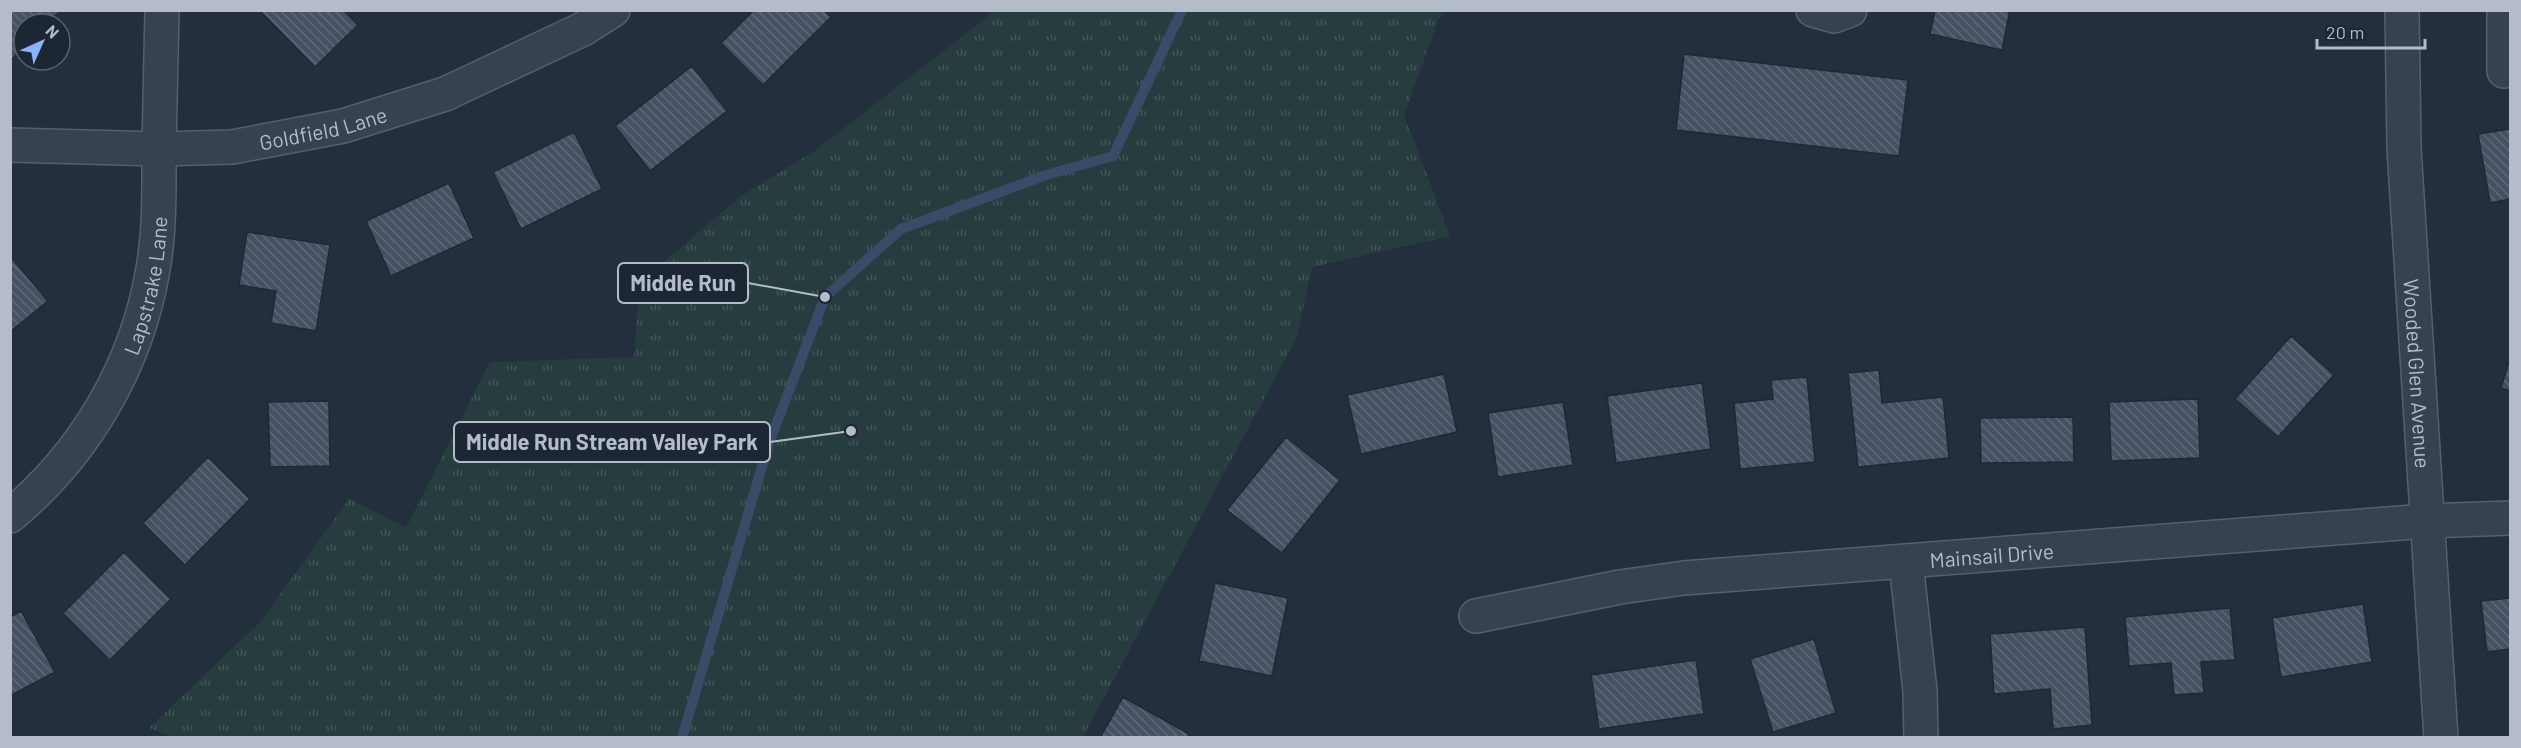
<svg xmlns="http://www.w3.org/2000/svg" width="2521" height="748" viewBox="0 0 2521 748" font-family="Barlow,sans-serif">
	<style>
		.park { fill: url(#park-tufts) }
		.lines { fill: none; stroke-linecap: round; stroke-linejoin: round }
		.stream { stroke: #394c67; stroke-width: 10 }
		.building { fill: url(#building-back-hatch); stroke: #1f2835; stroke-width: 1.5 }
		.street-casing { stroke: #565f6c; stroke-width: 36 }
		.street { stroke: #38414e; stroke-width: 33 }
		.labels { text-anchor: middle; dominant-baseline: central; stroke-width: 6; stroke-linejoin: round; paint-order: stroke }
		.street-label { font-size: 21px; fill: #b4bcc9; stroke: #1d2633 }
		.leader { fill: none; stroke: #b4bcc9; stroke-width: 2 }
		.callout-dot { fill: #b4bcc9; stroke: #1d2633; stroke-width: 2 }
		.callout { fill: #1d2633; stroke: #b4bcc9; stroke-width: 2 }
		.callout-label { font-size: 22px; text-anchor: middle; font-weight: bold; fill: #b4bcc9 }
	</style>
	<defs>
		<pattern id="park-tufts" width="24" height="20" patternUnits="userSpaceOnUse" patternTransform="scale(1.5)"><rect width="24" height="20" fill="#263c3f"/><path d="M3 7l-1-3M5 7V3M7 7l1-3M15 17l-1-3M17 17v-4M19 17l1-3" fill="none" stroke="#435659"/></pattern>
		<pattern id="building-back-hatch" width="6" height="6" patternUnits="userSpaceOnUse" patternTransform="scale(1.5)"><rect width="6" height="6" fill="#455162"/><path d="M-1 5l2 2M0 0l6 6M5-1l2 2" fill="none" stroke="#5d6877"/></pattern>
	</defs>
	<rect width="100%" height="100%" fill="#242f3e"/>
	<path class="park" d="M995,11H1445L1439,18L1404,115L1450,236L1312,267L1297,337L1083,737L178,738L149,728L260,622L349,499L406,528L490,362L634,357L640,282L741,196L816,150Z"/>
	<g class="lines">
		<path class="stream" d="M682,738L769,443L825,297L901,229L1046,175L1113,156L1182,10"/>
	</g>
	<path class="building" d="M10,10H61L47,24H24V47L11,60Z
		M259,10H343L358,25L315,67Z
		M754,10H824L831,17L763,85L721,43Z
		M1935,10H2010L2002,50L1930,34Z
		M1684,54L1908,80L1899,156L1676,130Z
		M692,66L727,111L650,171L615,126Z
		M2510,129V199L2490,203L2478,134Z
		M574,132L602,189L521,229L493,172Z
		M449,183L474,238L391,276L366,221Z
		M247,232L330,245L316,331L271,323L276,291L239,285Z
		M10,256L48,301L10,332Z
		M2291,336L2334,375L2278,437L2235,399Z
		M2510,359V391L2501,388Z
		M1879,370L1882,403L1943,397L1949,458L1858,467L1848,373Z
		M1444,374L1457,432L1361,454L1347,395Z
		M1807,377L1815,462L1740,469L1734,403L1773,399L1771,380Z
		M1702,383L1711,449L1616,463L1607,396Z
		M2198,399L2200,458L2111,461L2109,402Z
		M329,401L330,466L270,467L268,402Z
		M1563,402L1573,465L1498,477L1488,413Z
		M2073,417L2074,462L1981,463L1980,418Z
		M1286,437L1340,480L1282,553L1227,510Z
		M208,457L250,499L185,565L143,523Z
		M124,552L171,599L110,660L63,613Z
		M1215,583L1288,598L1272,676L1199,661Z
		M2510,598V649L2487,652L2481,601Z
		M2363,604L2372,662L2281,677L2272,618Z
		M2230,608L2235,660L2201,662L2204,693L2174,695L2171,663L2129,666L2125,617Z
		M21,611L55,672L10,696V617Z
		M2085,627L2092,725L2053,729L2050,689L1994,694L1990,634Z
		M1814,639L1836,713L1773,732L1750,659Z
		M1696,660L1704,714L1599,729L1591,675Z
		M1123,697L1189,734L1187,738H1100Z"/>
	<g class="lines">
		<g class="street-casing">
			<g id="street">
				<path d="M1813,10L1834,16L1850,10"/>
				<path id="s1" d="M2402,10L2404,148L2441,738"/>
				<path d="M2504,10V71L2510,70"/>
				<path id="s2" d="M10,145L159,149L232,147L343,126L445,94L583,29L613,10"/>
				<path id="s3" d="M10,516C85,454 137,365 153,269C160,229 159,187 159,147C160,101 161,56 162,10"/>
				<path d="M1906,562L1920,691L1921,738"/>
				<path id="s4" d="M1476,616L1620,587L1684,578L2427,521L2510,518"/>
			</g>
		</g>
		<use href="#street" class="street"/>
	</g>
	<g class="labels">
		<g class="street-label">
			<text stroke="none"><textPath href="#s2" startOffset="315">Goldfield Lane</textPath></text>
			<text stroke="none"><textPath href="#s3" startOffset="274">Lapstrake Lane</textPath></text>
			<text stroke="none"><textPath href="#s1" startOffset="364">Wooded Glen Avenue</textPath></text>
			<text stroke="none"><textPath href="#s4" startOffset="520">Mainsail Drive</textPath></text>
		</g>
	</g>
	<path class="leader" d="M825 297L748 283M851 431L770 442"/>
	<g class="callout-dot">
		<circle cx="825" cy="297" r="6"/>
		<circle cx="851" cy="431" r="6"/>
	</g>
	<g class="callout">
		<rect x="618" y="263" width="130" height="40" rx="6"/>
		<rect x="454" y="422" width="316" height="40" rx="6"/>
	</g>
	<g class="callout-label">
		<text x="683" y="291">Middle Run</text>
		<text x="612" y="450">Middle Run Stream Valley Park</text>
	</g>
	<rect width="2521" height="748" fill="none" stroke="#b4bcc9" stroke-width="24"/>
	<g transform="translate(42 42) rotate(45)"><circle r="28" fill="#1d2633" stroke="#59626f" stroke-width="1.5"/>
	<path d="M0-4.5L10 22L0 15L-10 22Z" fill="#8ab4f8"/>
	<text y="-9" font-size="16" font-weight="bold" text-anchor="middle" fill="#b4bcc9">N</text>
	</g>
	<path d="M2317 39v9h108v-9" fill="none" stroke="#b4bcc9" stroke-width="3"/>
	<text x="2326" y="39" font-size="18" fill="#b4bcc9" stroke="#1d2633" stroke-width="4.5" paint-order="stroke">20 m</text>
</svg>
